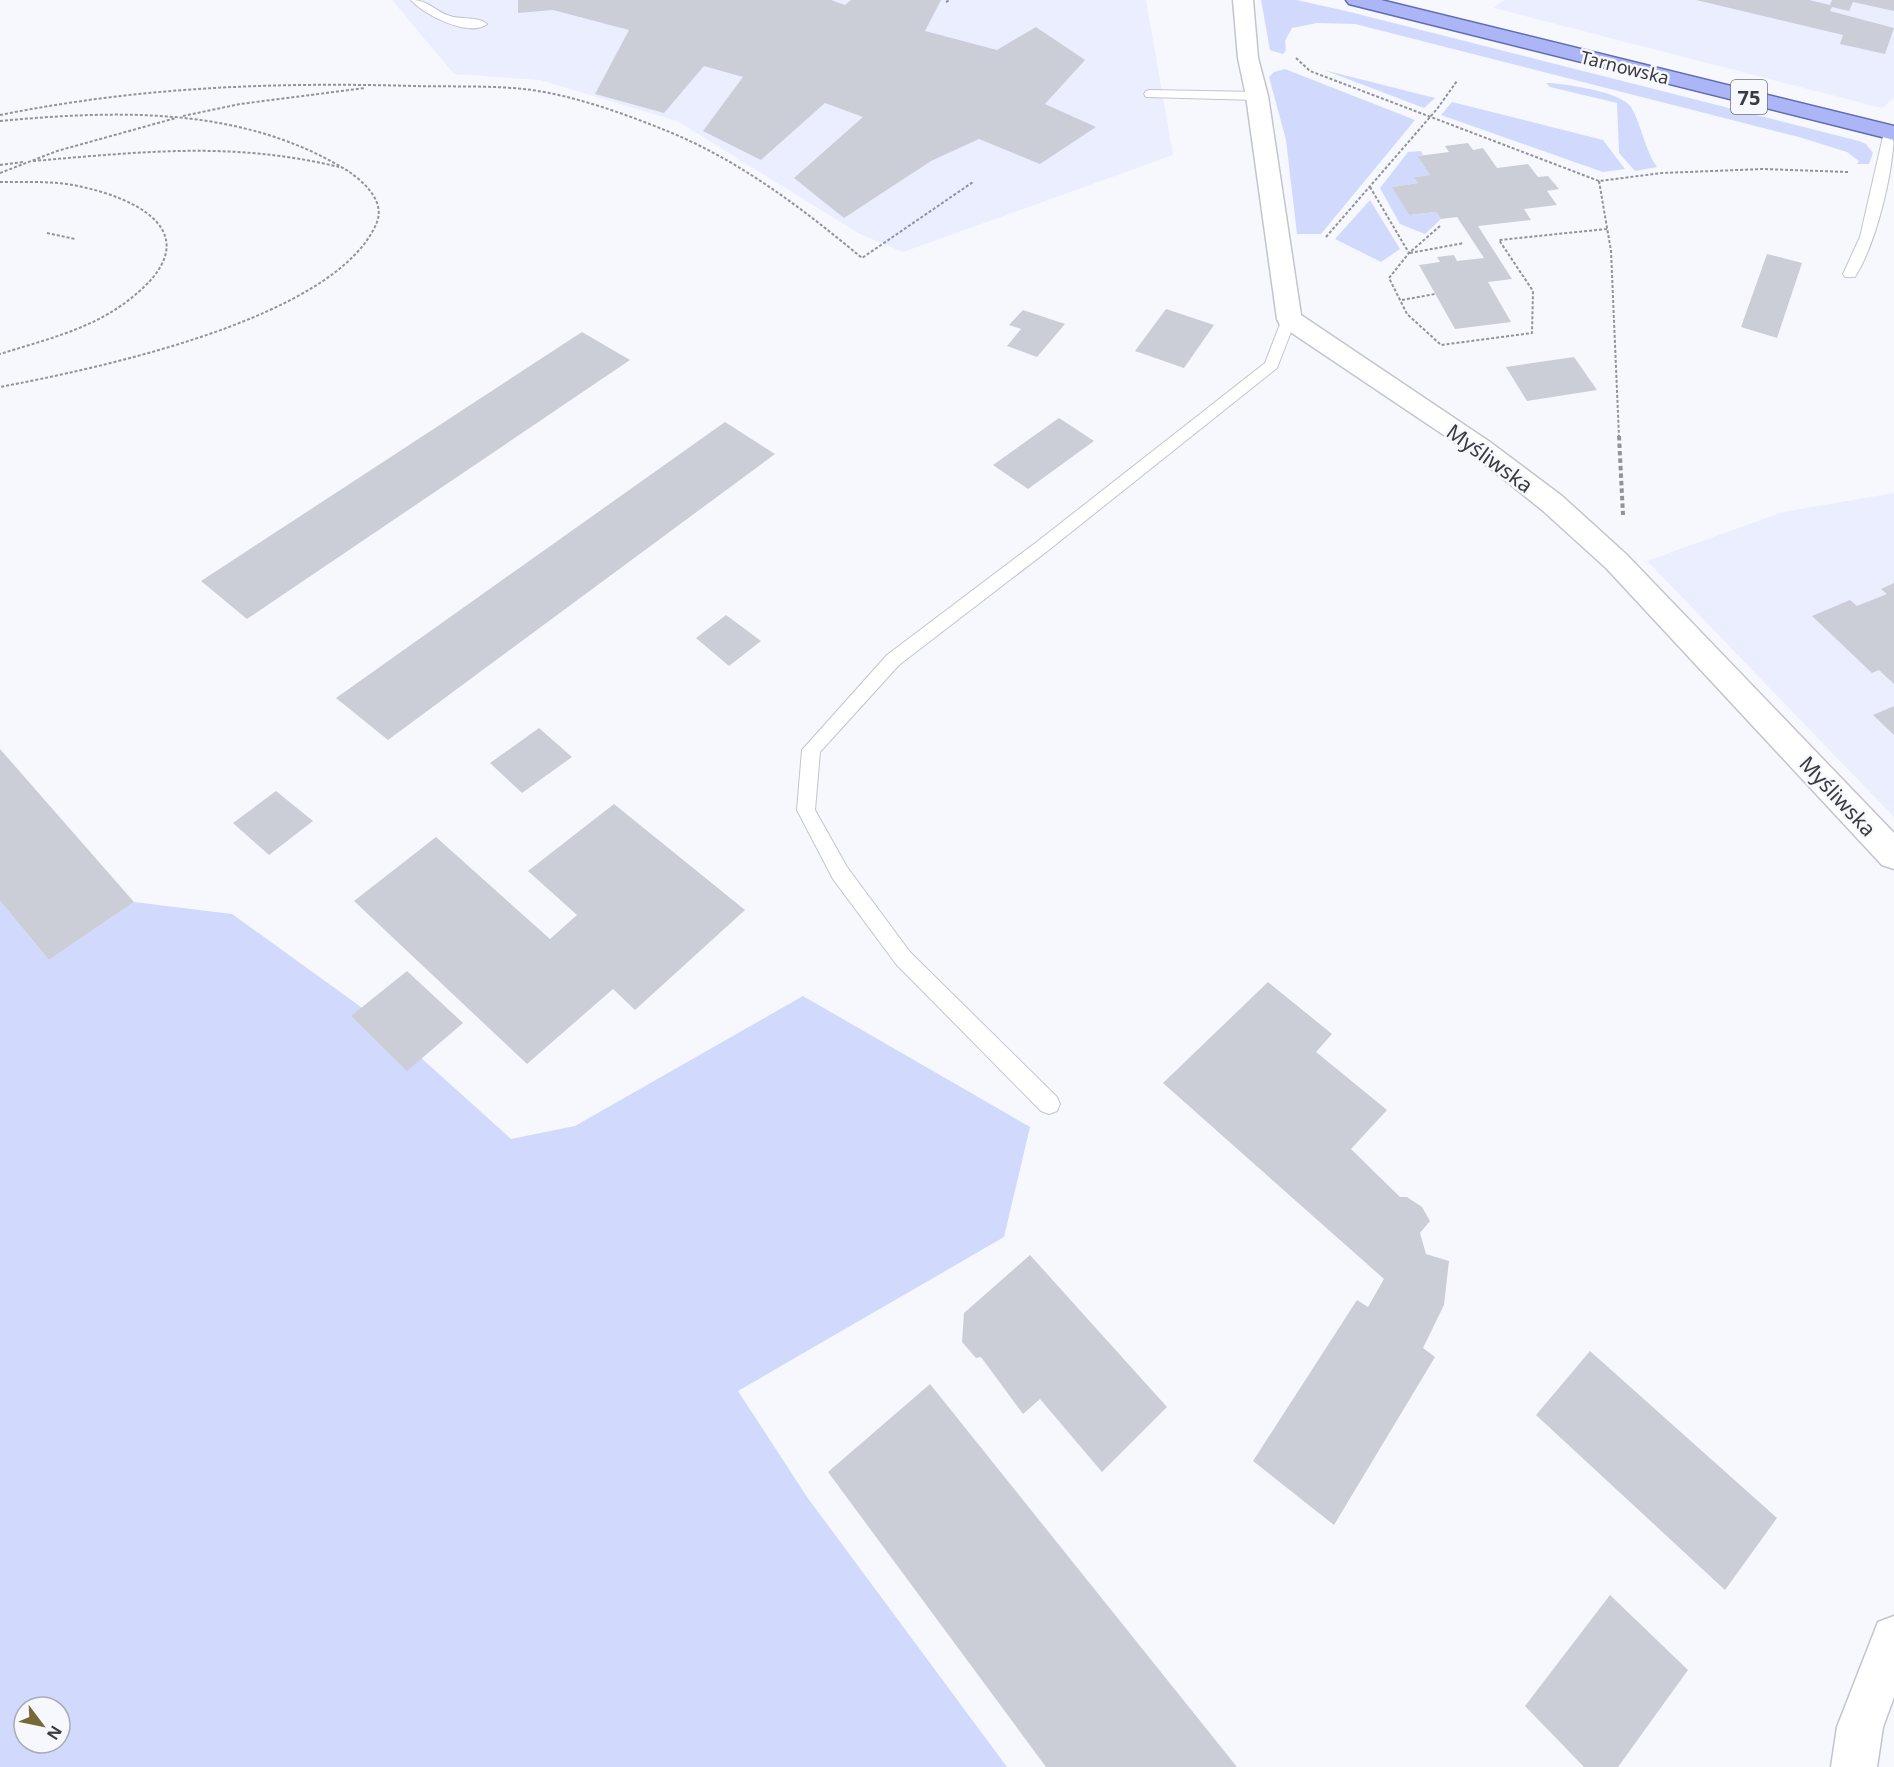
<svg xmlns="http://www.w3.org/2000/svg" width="1894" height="1767" viewBox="0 0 1894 1767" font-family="'Noto Sans',sans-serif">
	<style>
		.built { fill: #eaeeff }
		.green { fill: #d1dafd; fill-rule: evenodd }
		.building { fill: #cbced7 }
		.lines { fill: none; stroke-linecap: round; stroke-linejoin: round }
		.service-casing { stroke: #c3c5ce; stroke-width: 2 }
		.minor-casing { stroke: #c3c5ce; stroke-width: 3 }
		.primary-casing { stroke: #606cb2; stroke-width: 3 }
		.path-far1 { stroke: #929398; stroke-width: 2; stroke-dasharray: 3 2; stroke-linecap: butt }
		.path { stroke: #929398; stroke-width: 4; stroke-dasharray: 4.5 3; stroke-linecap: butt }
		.service { fill: #fff; fill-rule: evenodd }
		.minor { fill: #fff; fill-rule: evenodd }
		.primary { fill: #acb6f6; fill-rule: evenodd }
		.labels { text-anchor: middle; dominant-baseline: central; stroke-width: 5; stroke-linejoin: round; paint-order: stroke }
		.far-street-label { font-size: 18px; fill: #3a3b3f; stroke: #f6f8fe }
		.shield { fill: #f6f8fe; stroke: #727478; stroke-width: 1.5 }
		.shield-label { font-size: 20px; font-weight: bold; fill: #3a3b3f }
		.street-label { font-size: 21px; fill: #3a3b3f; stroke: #f6f8fe }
	</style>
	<rect width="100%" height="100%" fill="#f6f8fe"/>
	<path class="built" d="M392,0H1146L1173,155L903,252L860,234L677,121L540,80L454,74Z
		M1504,0H1894V98L1882,108L1494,8Z
		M1894,493V817L1647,561L1783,512Z"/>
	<path class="green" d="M1261,0H1297L1350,12L1859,141L1866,144L1873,153L1869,164H1857L1859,161L1847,152L1799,137L1355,24L1317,23L1292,28L1285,41L1286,50L1283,54L1270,50Z
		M1285,69L1415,120L1321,234H1297L1286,140L1269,77L1274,72Z
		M1324,70L1435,98L1424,108Z
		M1546,83C1563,83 1622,92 1631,107C1642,125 1644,149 1657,167L1635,171L1619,153L1617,103L1550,87Z
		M1452,102L1603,140L1625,169L1603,172L1441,115Z
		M1421,151L1423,155L1419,156L1430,175L1415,177L1418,183L1393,187L1409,215L1436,212L1441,219L1425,234L1400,224L1380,188L1408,152Z
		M1370,200L1400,249L1381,262L1335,239Z
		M0,901L49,960L134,902L232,914L379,1020L511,1139L575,1126L803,996L1030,1127L1004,1237L738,1391L807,1497L1007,1767H0ZM24,1707H60V1743H24Z"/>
	<path class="building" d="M518,0H831L845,5L851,0H941L925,31L997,50L1036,27L1085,60L1045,104L1096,127L1040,164L979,139L931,161L844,218L794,178L863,117L825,103L761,160L703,131L743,77L704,66L664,113L595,94L629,30L553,10L518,13Z
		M1696,0H1809L1830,5L1832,0H1894V11L1853,2L1849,11L1832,7L1830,11L1894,28L1885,54L1840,44L1843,35Z
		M1468,143L1473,150L1483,148L1497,168L1528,164L1538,177L1548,176L1559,189L1547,191L1557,205L1524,209L1531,220L1478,226L1512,279L1488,282L1511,322L1455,329L1419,265L1440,262L1437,257L1454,255L1457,261L1484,258L1457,217L1441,219L1436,212L1409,215L1392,187L1418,183L1414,177L1430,175L1418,156L1449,152L1445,146Z
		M1767,254L1802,263L1777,338L1741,327Z
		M1166,309L1214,325L1184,368L1135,351Z
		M1023,310L1065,324L1037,357L1007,346L1021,329L1009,325Z
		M582,332L630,360L247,619L201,581Z
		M1574,357L1597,390L1527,401L1506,367Z
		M1059,418L1094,441L1028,489L993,465Z
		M725,422L775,454L388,740L336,698Z
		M1894,583V684L1879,670L1872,673L1812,616L1850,600L1857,606L1887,594L1881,589Z
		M726,615L761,641L729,666L696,638Z
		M1894,706V735L1873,715Z
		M539,728L572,757L522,793L490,763Z
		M0,749L134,902L49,960L0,901Z
		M276,791L313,821L269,855L233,823Z
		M614,804L745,910L635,1010L613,989L527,1064L354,901L436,837L550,939L577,915L528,871Z
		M407,971L463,1023L407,1071L351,1016Z
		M1268,982L1332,1034L1316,1052L1387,1110L1351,1149L1400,1197H1407L1422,1207L1430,1221L1420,1233L1426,1254L1449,1261L1444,1305L1423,1348L1435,1357L1334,1525L1253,1461L1357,1300L1368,1307L1384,1279L1163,1083Z
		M1030,1255L1167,1407L1102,1472L1040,1399L1023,1414L981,1357L976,1358L962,1342L964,1313Z
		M1590,1351L1777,1518L1725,1590L1536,1415Z
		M930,1384L1237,1767H1046L828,1472Z
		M1610,1595L1688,1670L1618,1767H1584L1525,1706Z"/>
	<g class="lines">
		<g class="service-casing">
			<path id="service" d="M411,0C429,0 434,11 450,16C461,20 478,16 487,24C470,38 424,15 411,0Z
				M1150,90L1257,92L1263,96L1257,100L1146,97L1144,94L1146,91Z
				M1891,128L1894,129C1894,170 1877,242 1855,277H1845L1843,274L1860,237L1884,132Z
				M1289,314L1296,319L1277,368L1050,549L899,665L820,752L815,810L847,867L910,952L1057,1097L1060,1104L1057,1111L1049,1114L1041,1111L896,964L833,879L797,810L802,750L887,655L1038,541L1265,363L1282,319Z"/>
		</g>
		<g class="minor-casing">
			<path id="minor" d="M1233,0H1253L1258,58L1268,96L1301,315L1490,442L1562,496L1626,554L1894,833V869L1882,865L1606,568L1542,510L1472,454L1280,325L1277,319L1246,96L1238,58Z
				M1894,1616V1697L1883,1727L1877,1767H1831L1837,1727L1878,1622Z"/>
		</g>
		<g class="primary-casing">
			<path id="primary" d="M1346,0H1381L1894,126V140L1349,4Z"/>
		</g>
		<path class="path-far1" d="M946,2L950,0
			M1296,58L1310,71L1599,181L1662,173L1763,169L1848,172
			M0,115C139,87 272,82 414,86C452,87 494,85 532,90C579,97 628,115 672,133C743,163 803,209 862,258L973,182
			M183,116L240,104L365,88
			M0,121C119,110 243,106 348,171C364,182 385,201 377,222C338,319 94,369 0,387
			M33,161C141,152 232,141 339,167
			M0,165L23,162
			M0,173L57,151L176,118
			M1599,181L1611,251L1619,437
			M0,182C24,182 49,181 73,185C142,198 211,236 130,299C93,329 44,340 0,354
			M1370,187L1409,253
			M1440,226L1409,253L1389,278L1407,314L1441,345L1532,333L1533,291L1499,240L1607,229
			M47,233L75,239
			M1326,237L1437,109L1457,81
			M1410,253L1464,243
			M1402,300L1435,294"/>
		<path class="path" d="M1619,436L1623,515"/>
		<use href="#service" class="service"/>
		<use href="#minor" class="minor"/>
		<use href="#primary" class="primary"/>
	</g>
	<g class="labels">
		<g class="far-street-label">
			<text transform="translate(1625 67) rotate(14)">Tarnowska</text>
		</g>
		<rect class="shield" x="1731" y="80" width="36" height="34" rx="4.5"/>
		<g class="shield-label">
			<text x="1749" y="97">75</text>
		</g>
		<g class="street-label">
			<text transform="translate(1490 458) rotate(36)">Myśliwska</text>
			<text transform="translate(1838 796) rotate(47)">Myśliwska</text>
		</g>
	</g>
	<g transform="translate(42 1725) rotate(122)"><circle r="28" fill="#f6f8fe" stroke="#abacb2" stroke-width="1.5"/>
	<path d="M0-4.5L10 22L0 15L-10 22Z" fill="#776936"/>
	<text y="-9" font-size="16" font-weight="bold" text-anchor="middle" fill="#3a3b3f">N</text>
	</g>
</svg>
